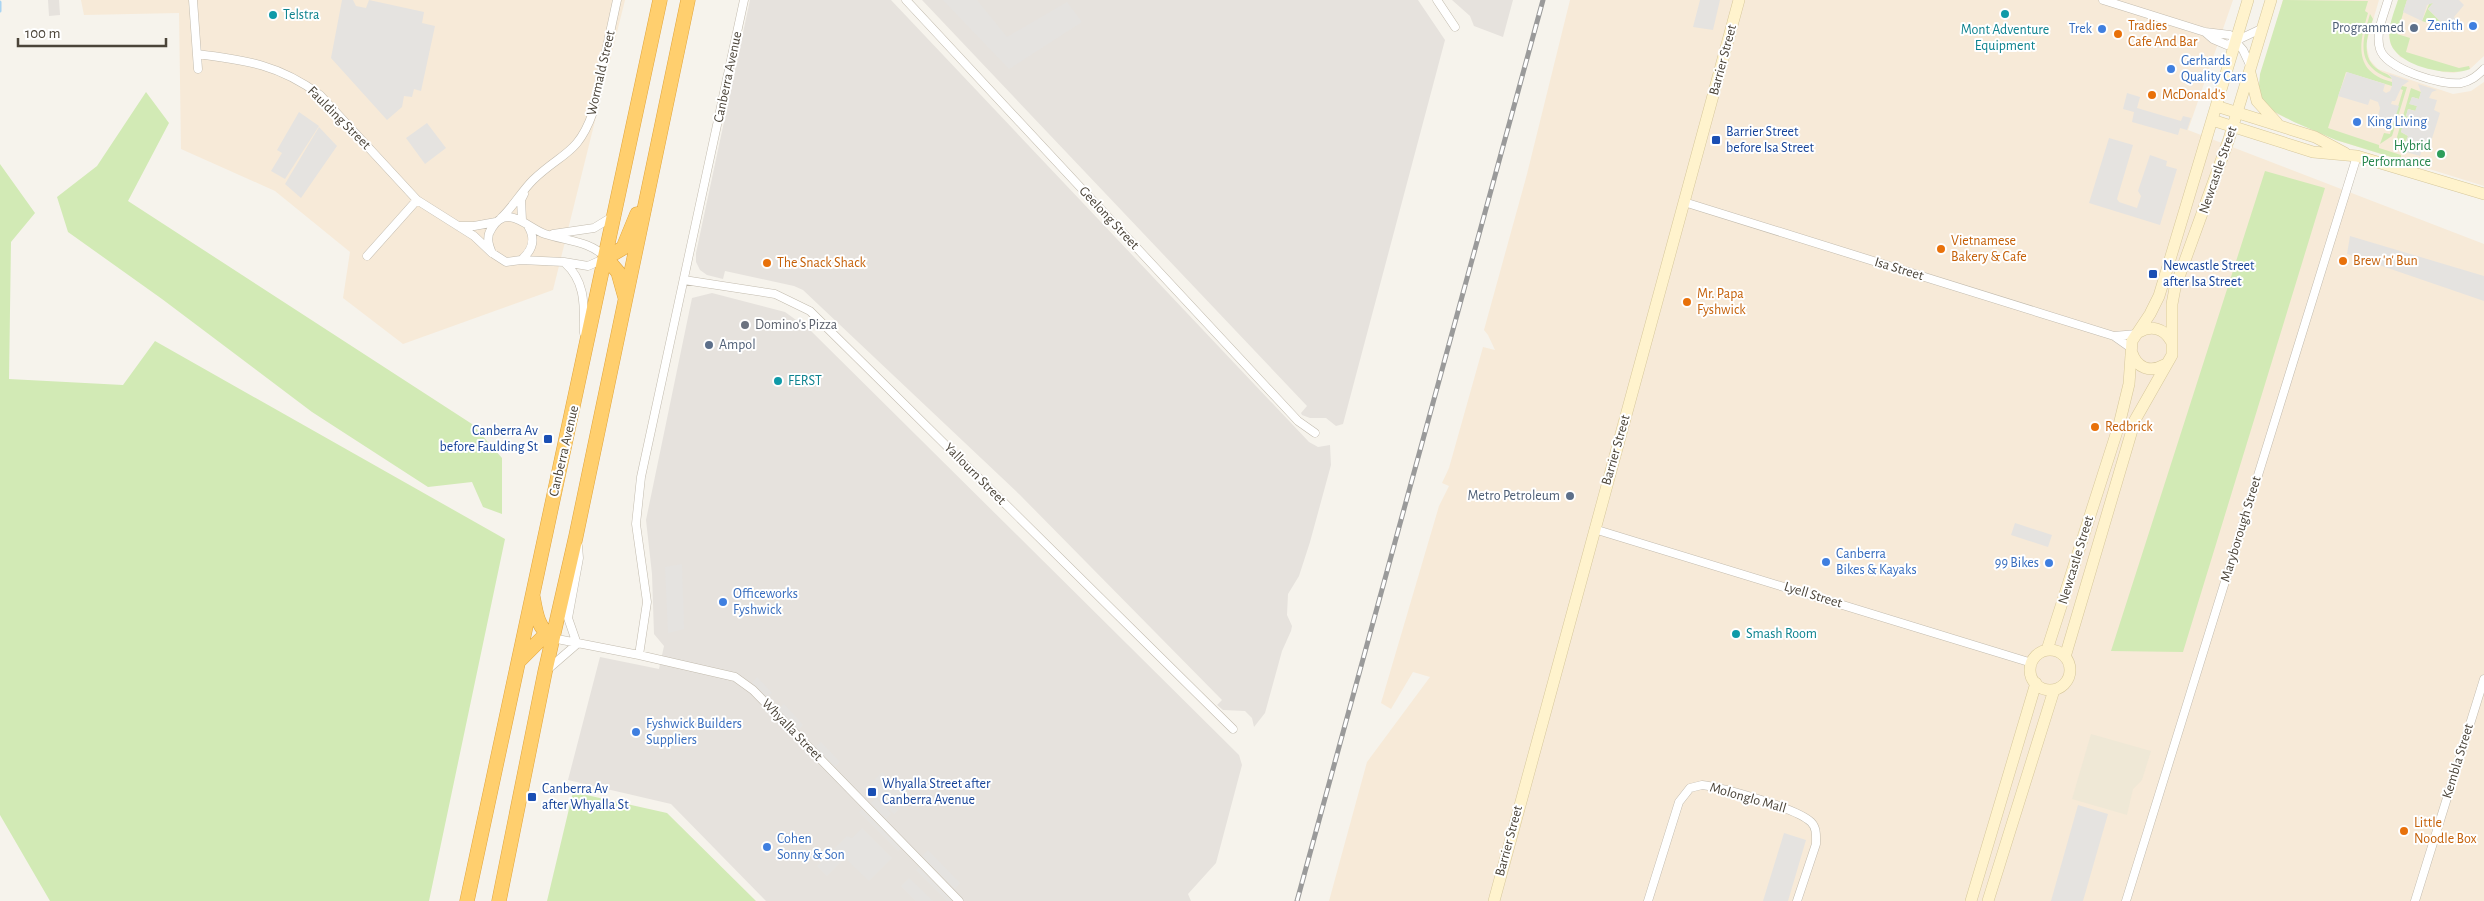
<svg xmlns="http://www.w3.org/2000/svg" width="2484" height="901" viewBox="0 0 2484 901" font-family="'Alegreya Sans',sans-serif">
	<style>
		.commercial { fill: #f7ead8 }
		.industrial { fill: #e6e2dd }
		.education { fill: #efe8d6 }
		.green { fill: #d2eab5 }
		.parking { fill: #e5e3e0 }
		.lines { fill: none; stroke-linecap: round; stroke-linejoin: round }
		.stream { stroke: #a9d4f2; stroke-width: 3 }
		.street-casing { stroke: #c2bbae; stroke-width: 9 }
		.secondary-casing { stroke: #d6c79b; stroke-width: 12 }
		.highway-casing { stroke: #e0a43c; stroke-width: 15 }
		.street { stroke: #fff; stroke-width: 8 }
		.secondary { stroke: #fff3cd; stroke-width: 11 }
		.highway { stroke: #ffcf6e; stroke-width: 14 }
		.rail-casing { stroke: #9a9a9a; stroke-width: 5 }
		.rail { stroke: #fff; stroke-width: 3; stroke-dasharray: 9; stroke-linecap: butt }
		.culture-dot { fill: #0f9aa8; stroke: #fff; stroke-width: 2 }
		.shop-dot { fill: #3f7fe0; stroke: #fff; stroke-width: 2 }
		.service-dot { fill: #5c6f8a; stroke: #fff; stroke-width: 2 }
		.food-dot { fill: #e8710a; stroke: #fff; stroke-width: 2 }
		.transit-dot { fill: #1a4fb4; stroke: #fff; stroke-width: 2 }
		.leisure-dot { fill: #2e9e5b; stroke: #fff; stroke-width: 2 }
		.worship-dot { fill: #6b7280; stroke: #fff; stroke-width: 2 }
		.labels { text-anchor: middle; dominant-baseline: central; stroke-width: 4; stroke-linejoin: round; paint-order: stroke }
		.culture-label { font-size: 14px; fill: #0d838f; stroke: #fff; text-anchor: start }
		.food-label { font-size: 14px; fill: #c56008; stroke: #fff; text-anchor: start }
		.shop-label { font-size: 14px; fill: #366cbe; stroke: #fff; text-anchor: start }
		.service-label { font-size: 14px; fill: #4e5e75; stroke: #fff; text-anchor: end }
		.street-label { font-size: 14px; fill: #4b4439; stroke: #fff }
		.transit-label { font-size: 14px; fill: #164399; stroke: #fff; text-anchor: start }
		.leisure-label { font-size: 14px; fill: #27864d; stroke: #fff; text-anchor: end }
		.worship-label { font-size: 14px; fill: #5b616d; stroke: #fff; text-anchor: start }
	</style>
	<rect width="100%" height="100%" fill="#f6f3ec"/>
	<path class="commercial" d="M81,0H625L553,290L403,344L343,298L350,252L275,191L181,149L179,13L84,15Z
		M1570,0H2233L2188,130L2484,244V901H1329L1367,762L1430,677L1413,672L1391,709L1381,703L1439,506L1449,486L1442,483L1449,468L1483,347L1495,350L1488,335L1484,330L1527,174Z
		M2283,0H2379L2366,44L2370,60L2378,69L2453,94L2471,91L2484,82V186L2339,141L2277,114L2259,82Z
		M2398,0H2484V56L2470,69L2454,73L2443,72L2400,57L2391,45L2389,35Z"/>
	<path class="industrial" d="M48,0H59L60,15L49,16Z
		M750,0H891L1309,442L1318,447L1330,445L1331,465L1310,542L1299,576L1288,594L1287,615L1292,626L1291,631L1282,651L1265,713L1254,727L1252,718L1245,711L1223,710L1217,705L1222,700L1020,495L803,290L794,286L725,271L723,279L707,275L700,270L696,262V253Z
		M922,0H1418L1445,40L1343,424L1336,426L1326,418H1310L1302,415L1301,413L1307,406Z
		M1452,0H1513L1503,37L1474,26L1470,16Z
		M712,293L785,312L810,330L1239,755L1242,765L1216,863L1188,894L1191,901H766L671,804L568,780L600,657L659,669L664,646L654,634L652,574L646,520L692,298Z"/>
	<path class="education" d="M2091,734L2151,751L2142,780L2133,789L2127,815L2072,799Z"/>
	<path class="green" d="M2283,0L2368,1L2365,11L2368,13C2359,44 2353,72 2392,82V86L2346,72L2328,128L2379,145V148L2401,155V160L2336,140L2294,122L2269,109L2261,99L2259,86L2260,74Z
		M2398,0H2407L2397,34L2410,38L2406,52L2459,68L2469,66L2470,69C2450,78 2395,66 2390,41C2387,28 2394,13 2398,0Z
		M2430,2L2433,3L2428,9L2444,25V28L2422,21Z
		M2370,14L2373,19C2367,36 2360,58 2379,70C2384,74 2389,73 2392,79C2356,67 2361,44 2370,14Z
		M2402,86L2407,87L2392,136L2380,144L2384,133L2390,134L2403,90L2400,89Z
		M2411,88L2421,92L2419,99L2412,97L2410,104L2417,106L2416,111L2408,109L2406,116L2413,118L2412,123L2404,121L2401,132L2408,136L2405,144H2399L2397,137Z
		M146,92L169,123L128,201L472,424L502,458V514L483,507L472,482L428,487L312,412L162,299L68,232L57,197L97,166Z
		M0,164L35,213L11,242L9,379L123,385L155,341L505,539L429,901H50L0,815Z
		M2265,171L2325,188L2183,652L2111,651Z
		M573,792L667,813L756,901H547Z"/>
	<path class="parking" d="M342,0H353L356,6L366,8L369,0L424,12L422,23L435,26L421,91L414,89L412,97L404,96L402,107L387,120L331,58Z
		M943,0H977L1007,37L1067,2L1082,22L1009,69Z
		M1700,0H1720L1713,30L1693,27Z
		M2407,0H2459L2464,5L2454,17L2456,20L2451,27L2445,29L2444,25L2428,9L2433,3L2427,5L2422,21L2403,12Z
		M2347,72L2385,84L2383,91L2386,93L2390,91L2392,86V79L2389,74L2409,81L2402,86L2395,101H2392L2391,104L2399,106L2393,124L2377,120L2380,108L2378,102L2370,99L2368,105L2338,96Z
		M2418,84L2437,90L2432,92L2429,98L2437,100L2434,110L2440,113L2429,148L2423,146L2420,156L2402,151L2399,144H2405L2408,136L2401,132L2404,120L2412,123L2413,118L2406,116L2408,109L2415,111L2417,106L2409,104L2412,97L2419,99L2421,92Z
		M2127,93L2140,97L2137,108L2181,121L2183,116L2191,118L2187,130L2180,128L2178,135L2132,122L2134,112L2123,109Z
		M299,112L319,126L285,179L271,171L282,153L277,150Z
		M427,123L446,148L425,164L406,138Z
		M319,127L337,146L301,198L285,184Z
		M2109,138L2133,145L2117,199L2119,202L2137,208L2141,196L2138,191L2150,155L2167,161L2166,166L2177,169L2160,225L2089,203Z
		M2350,236L2484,276V301L2347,254Z
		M2015,523L2052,535L2048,547L2011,535Z
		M682,564L684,629L668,633L665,567Z
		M757,677L772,693L766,698L752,683Z
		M784,704L803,725L798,730L778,709Z
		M821,742L840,762L835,767L815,747Z
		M882,772L909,799L894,814L867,788Z
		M876,798L891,813L886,819L871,803Z
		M2078,805L2108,814L2083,901H2051Z
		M862,809L901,848L898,851L859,812Z
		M862,828L892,858L869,881L845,858L827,876L817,866L847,836L852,838Z
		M1784,833L1806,840L1788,901H1763Z
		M928,850L960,883L955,889L922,856Z
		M919,867L952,901H947L916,870Z
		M909,878L933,901H916L901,886Z"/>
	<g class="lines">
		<path class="stream" d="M0,2V11"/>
		<g class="street-casing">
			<path id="street" d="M193,0L198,69
				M906,0L1298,421L1315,433
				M1437,0L1455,27
				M2103,0L2205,32L2230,35L2243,50L2251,67
				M2388,0C2384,15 2375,33 2380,49C2386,69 2442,86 2461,83C2471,81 2477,76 2484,69
				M2205,32L2213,39L2227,45L2263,28
				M197,54C246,60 280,65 320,95L417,200L474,236L492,253
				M1684,202L2114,336L2131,348
				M501,218C513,207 521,192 533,180C562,152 578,155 593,112L617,0
				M522,220L521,200L524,194
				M458,226H474L496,222
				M553,234L594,228L612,217
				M367,256L417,200
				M521,260L564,262L588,266L606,258C591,241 566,241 545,234C528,228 507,203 492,228C486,236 488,244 492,253L506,262L521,260C533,250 536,239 528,226
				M565,263C586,282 584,306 584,333
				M684,280L775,294L810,311L1233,729
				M2114,336L2137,334
				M1594,529L2032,663
				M552,638L639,655L735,677L753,690L959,901
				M577,644L568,618L579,558L578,546
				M639,655L647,602L636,524L641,477L744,0
				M547,670L577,644
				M1648,901L1679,802L1690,788L1702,785C1723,788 1797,808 1811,822C1817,828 1816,836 1816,844L1797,901
				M2126,901L2357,156
				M2415,901L2484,679"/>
		</g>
		<g class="secondary-casing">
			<path id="secondary" d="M2250,73L2257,101L2277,123
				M2216,106L2315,137L2345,153
				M2212,120L2313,152L2357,156L2484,194
				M2139,332C2151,325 2164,328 2171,341
				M2132,353C2137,368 2150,373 2164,365
				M2047,650L2119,425L2129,384L2132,341L2150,314L2159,296L2248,0
				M2030 670a20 20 0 1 1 40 0a20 20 0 1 1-40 0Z
				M2065,657L2135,420L2172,355V304L2175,288L2229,139L2271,0
				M1494,901L1739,0
				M1971,901L2036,683
				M1988,901L2054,690"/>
		</g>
		<g class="highway-casing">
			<path id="highway" d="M606,258L623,248L637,214
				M606,258L618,272L625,297
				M533,597C536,614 538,628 552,638
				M519,661L541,639L552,638
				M467,901L660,0
				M499,901L545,672L576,536L688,0"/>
		</g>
		<use href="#street" class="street"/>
		<use href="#secondary" class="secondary"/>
		<use href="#highway" class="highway"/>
		<g class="rail-casing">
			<path id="rail" d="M1297,901L1543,0"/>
		</g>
		<use href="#rail" class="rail"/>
	</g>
	<g class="culture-dot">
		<circle cx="2005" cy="14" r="5"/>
		<circle cx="273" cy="15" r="5"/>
		<circle cx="778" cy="381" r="5"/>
		<circle cx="1736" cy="634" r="5"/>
	</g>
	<g class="shop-dot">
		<circle cx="2473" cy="26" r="5"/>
		<circle cx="2102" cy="29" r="5"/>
		<circle cx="2171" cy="69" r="5"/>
		<circle cx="2357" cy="122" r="5"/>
		<circle cx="1826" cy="562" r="5"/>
		<circle cx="2049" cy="563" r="5"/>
		<circle cx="723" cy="602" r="5"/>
		<circle cx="636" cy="732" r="5"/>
		<circle cx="767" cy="847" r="5"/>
	</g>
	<g class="service-dot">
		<circle cx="2414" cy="28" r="5"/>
		<circle cx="709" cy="345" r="5"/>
		<circle cx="1570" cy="496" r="5"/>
	</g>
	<g class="food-dot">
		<circle cx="2118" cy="34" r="5"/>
		<circle cx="2152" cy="95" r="5"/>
		<circle cx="1941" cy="249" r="5"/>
		<circle cx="2343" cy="261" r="5"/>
		<circle cx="767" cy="263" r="5"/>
		<circle cx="1687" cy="302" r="5"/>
		<circle cx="2095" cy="427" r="5"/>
		<circle cx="2404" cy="831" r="5"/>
	</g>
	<g class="transit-dot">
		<rect x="1711" y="135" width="10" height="10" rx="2.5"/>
		<rect x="2148" y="269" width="10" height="10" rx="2.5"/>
		<rect x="543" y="434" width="10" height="10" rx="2.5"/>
		<rect x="867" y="787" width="10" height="10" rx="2.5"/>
		<rect x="527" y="792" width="10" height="10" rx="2.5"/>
	</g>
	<circle class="leisure-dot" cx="2441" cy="154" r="5"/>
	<circle class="worship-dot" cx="745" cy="325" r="5"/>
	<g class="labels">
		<g class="culture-label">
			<text x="283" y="15">Telstra</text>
			<text x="2005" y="30" text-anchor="middle">Mont Adventure<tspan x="2005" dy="16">Equipment</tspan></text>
			<text x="788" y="381">FERST</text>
			<text x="1746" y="634">Smash Room</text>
		</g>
		<g class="food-label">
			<text x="2128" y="26">Tradies<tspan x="2128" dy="16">Cafe And Bar</tspan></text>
			<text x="2162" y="95">McDonald's</text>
			<text x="1951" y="241">Vietnamese<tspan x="1951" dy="16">Bakery &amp; Cafe</tspan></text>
			<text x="2353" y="261">Brew 'n' Bun</text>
			<text x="777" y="263">The Snack Shack</text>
			<text x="1697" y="294">Mr. Papa<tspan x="1697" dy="16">Fyshwick</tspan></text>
			<text x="2105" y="427">Redbrick</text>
			<text x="2414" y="823">Little<tspan x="2414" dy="16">Noodle Box</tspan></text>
		</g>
		<g class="shop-label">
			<text x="2463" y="26" text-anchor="end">Zenith</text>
			<text x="2092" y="29" text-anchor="end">Trek</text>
			<text x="2181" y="61">Gerhards<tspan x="2181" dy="16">Quality Cars</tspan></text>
			<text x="2367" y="122">King Living</text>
			<text x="1836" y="554">Canberra<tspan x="1836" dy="16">Bikes &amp; Kayaks</tspan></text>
			<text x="2039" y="563" text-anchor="end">99 Bikes</text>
			<text x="733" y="594">Officeworks<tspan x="733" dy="16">Fyshwick</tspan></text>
			<text x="646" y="724">Fyshwick Builders<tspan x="646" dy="16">Suppliers</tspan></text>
			<text x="777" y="839">Cohen<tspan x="777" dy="16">Sonny &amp; Son</tspan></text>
		</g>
		<g class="service-label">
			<text x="2404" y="28">Programmed</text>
			<text x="719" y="345" text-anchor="start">Ampol</text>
			<text x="1560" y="496">Metro Petroleum</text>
		</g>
		<g class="street-label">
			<text transform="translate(1723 60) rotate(-75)">Barrier Street</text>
			<text transform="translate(601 73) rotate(-77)">Wormald Street</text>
			<text transform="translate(728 77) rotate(-78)">Canberra Avenue</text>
			<text transform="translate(339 118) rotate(45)">Faulding Street</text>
			<text transform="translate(2218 170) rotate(-71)">Newcastle Street</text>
			<text transform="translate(1109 218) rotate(47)">Geelong Street</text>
			<text transform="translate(1899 269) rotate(17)">Isa Street</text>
			<text transform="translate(1616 450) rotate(-74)">Barrier Street</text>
			<text transform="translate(564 451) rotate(-77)">Canberra Avenue</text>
			<text transform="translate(975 474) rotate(45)">Yallourn Street</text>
			<text transform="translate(2241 529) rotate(-73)">Maryborough Street</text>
			<text transform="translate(2076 560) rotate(-73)">Newcastle Street</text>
			<text transform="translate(1813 595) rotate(17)">Lyell Street</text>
			<text transform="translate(792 730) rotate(46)">Whyalla Street</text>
			<text transform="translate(2458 761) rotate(-73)">Kembla Street</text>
			<text transform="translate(1748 798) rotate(16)">Molonglo Mall</text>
			<text transform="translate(1509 841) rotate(-75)">Barrier Street</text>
		</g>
		<g class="transit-label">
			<text x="1726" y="132">Barrier Street<tspan x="1726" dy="16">before Isa Street</tspan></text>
			<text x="2163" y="266">Newcastle Street<tspan x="2163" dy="16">after Isa Street</tspan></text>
			<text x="538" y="431" text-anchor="end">Canberra Av<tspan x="538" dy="16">before Faulding St</tspan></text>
			<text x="882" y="784">Whyalla Street after<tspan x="882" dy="16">Canberra Avenue</tspan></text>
			<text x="542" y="789">Canberra Av<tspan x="542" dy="16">after Whyalla St</tspan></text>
		</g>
		<g class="leisure-label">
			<text x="2431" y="146">Hybrid<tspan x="2431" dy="16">Performance</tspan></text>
		</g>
		<g class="worship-label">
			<text x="755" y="325">Domino's Pizza</text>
		</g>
	</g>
	<path d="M18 38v8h148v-8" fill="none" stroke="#4b4439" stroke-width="2.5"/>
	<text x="25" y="38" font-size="15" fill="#4b4439" stroke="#ffffff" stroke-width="4" paint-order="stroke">100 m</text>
</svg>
